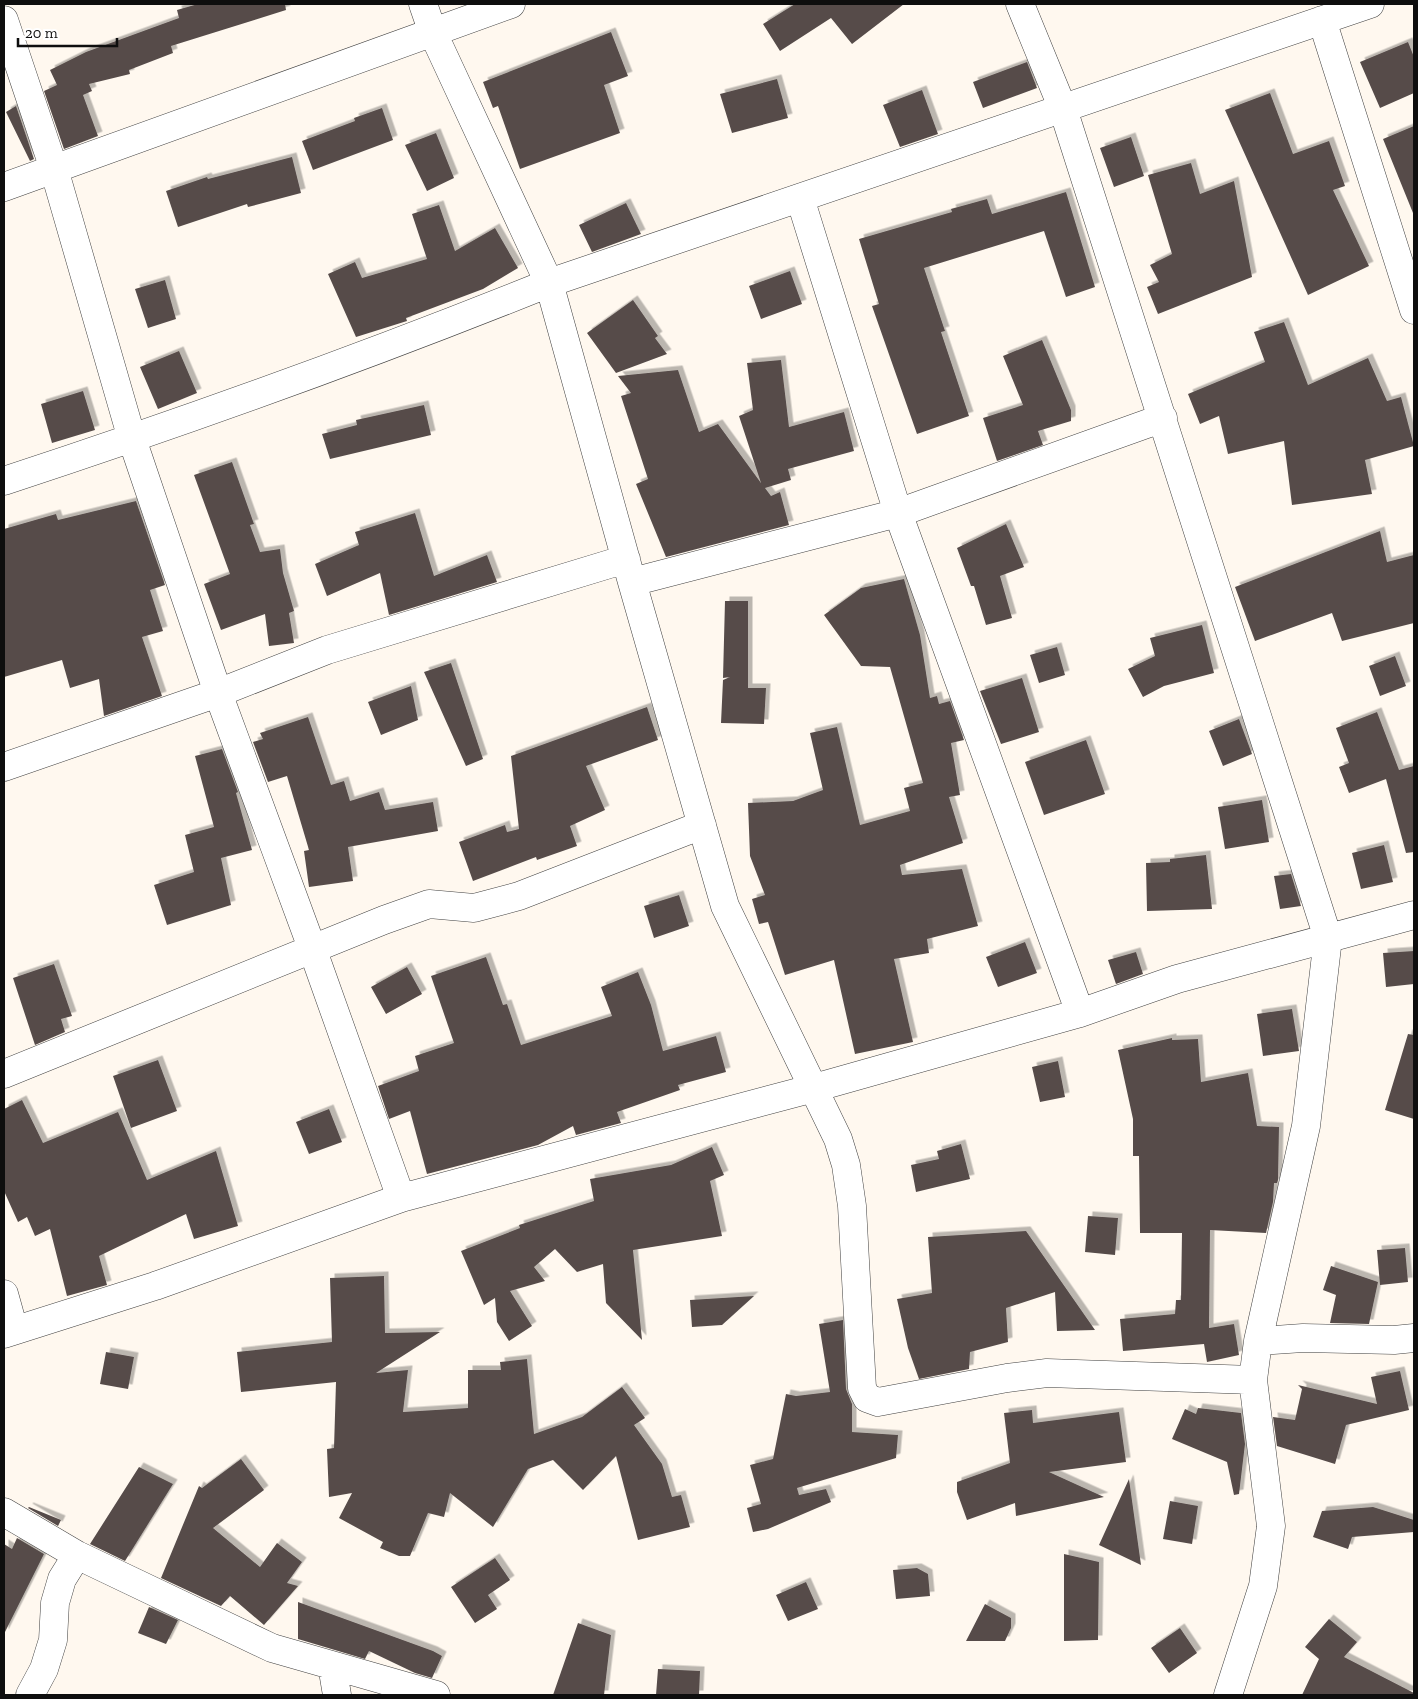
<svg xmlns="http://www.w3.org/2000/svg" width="1418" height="1699" viewBox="0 0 1418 1699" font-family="'Zilla Slab',serif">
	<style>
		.building { fill: #564c4a; filter: url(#shadow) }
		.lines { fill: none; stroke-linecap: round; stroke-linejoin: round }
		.street-casing { stroke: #414141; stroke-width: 29 }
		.street { stroke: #fff; stroke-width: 28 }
	</style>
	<defs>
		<filter id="shadow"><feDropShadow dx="4.5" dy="-4.5" stdDeviation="0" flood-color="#0004"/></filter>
	</defs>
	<rect width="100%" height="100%" fill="#fff8ef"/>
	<path class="building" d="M198,4H285L286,10L171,46L173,53L129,70L130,74L89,84L92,91L83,95L98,136L64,149L44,91L57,85L50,70L86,52L179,18L177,10Z
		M795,4H904L852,44L831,18L780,51L763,24Z
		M611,32L628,76L604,85L620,133L520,169L498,106L493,108L483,82Z
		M1408,42L1414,57V93L1380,108L1360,62Z
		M1027,62L1037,88L983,108L973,82Z
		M777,79L788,118L732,133L720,94Z
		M922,90L938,134L900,147L883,105Z
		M1270,93L1293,154L1329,141L1345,186L1333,190L1369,266L1308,295L1225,110Z
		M16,106L34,159L30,161L6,112Z
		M382,108L393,140L313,170L302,141L355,121L354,118Z
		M1414,126V213H1413L1383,139Z
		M436,133L454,178L427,191L405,145Z
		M1131,137L1144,176L1114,187L1100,148Z
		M292,157L301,193L248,207L247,204L178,227L166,191L207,177L208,179Z
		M1191,163L1200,194L1234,181L1252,277L1158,314L1147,287L1159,282L1150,265L1172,254L1148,175Z
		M1066,192L1095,287L1066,297L1044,231L924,268L945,331L941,332L969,416L917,434L872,306L879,304L859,239L952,212L951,209L987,199L992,214Z
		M626,203L641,234L592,252L579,225Z
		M439,205L455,251L495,228L518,268L483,289L406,318L407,321L356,337L328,274L355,262L362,278L427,259L412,214Z
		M790,271L802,304L761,319L749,286Z
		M165,280L176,319L148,328L135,289Z
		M633,300L658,336L655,338L667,354L616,373L587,333Z
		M1284,322L1308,385L1368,358L1387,401L1401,397L1414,446L1365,460L1372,494L1292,505L1284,441L1228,454L1219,416L1200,424L1188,394L1265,362L1254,332Z
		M1042,340L1071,410V421L1038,431L1043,445L997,461L983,418L1023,405L1003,356Z
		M179,351L197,393L158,409L140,367Z
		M781,360L789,427L844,412L854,451L788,469L791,480L765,488L771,496L780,492L789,525L666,557L636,484L648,479L621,396L631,393L618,376L678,370L699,432L718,424L761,483L739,416L753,410L747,363Z
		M83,391L95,430L52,443L41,404Z
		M424,405L431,435L330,459L322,434L357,425L356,420Z
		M232,462L254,524L250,525L260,552L280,549L283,573L294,611L289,613L294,643L269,646L265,614L221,630L204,584L230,574L194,475Z
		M136,501L165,585L150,590L163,631L142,637L162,696L104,716L99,679L70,688L62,660L4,677V529L56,514L58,520Z
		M415,513L434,576L487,555L497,582L389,615L380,573L327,596L315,564L359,545L355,532Z
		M1006,524L1024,567L1000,576L1012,618L986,625L974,586H971L957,548Z
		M1380,531L1387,562L1414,555V623L1342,641L1332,613L1255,641L1235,587Z
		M904,579L920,635L930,698L937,696L939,704L950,701L964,740L951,743L960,795L949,797L963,843L900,865L902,875L962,869L978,926L927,939L929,953L894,959L913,1042L855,1054L834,960L785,975L768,922L759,924L752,899L765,895L750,856L748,803L793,801L823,790L810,733L837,727L860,825L910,811L904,788L923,783L890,667L861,666L824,615L861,588Z
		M725,601H748V688H766L764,724L721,723L723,680L730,677L723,678Z
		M1202,625L1214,673L1164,686L1143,697L1128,669L1155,656L1150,638Z
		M1057,647L1065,675L1039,683L1030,655Z
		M1395,656L1406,686L1380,696L1369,666Z
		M451,663L483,759L466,766L424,672Z
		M1022,678L1039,732L1001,744L980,691Z
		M411,686L418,720L381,735L368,702Z
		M647,707L658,740L586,766L605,810L570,826L577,846L537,860L536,857L473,881L459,842L505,825L507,832L519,829L511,756Z
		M1377,712L1399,770L1414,766V852L1406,853L1386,779L1349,793L1339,767L1349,763L1336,728Z
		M308,717L331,785L344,781L350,801L379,792L385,810L433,802L438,831L348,847L353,881L309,887L304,851L309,850L287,776L268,782L253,742L263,739L260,733Z
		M1239,719L1252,754L1223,766L1209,731Z
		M1086,740L1105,794L1044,815L1025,762Z
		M222,749L238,792L236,793L252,850L221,858L231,905L167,925L154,885L194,872L185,835L214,827L195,756Z
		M1262,800L1269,842L1225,849L1218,807Z
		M1384,845L1393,882L1361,889L1352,853Z
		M1206,855L1212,909L1147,911L1146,863L1170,862V859Z
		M1291,874L1301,906L1280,909L1274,876Z
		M679,895L689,926L654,938L644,906Z
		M1025,942L1037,973L998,987L986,957Z
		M1414,951V984L1386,987L1383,953Z
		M1136,952L1143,974L1116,984L1108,960Z
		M486,957L503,1005L507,1004L521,1045L612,1016L601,987L638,972L651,1005L663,1051L716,1036L726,1072L678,1085L680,1090L617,1112L621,1123L576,1135L573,1126L538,1145L427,1174L410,1111L389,1119L378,1086L419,1071L415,1056L454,1043L431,976Z
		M54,964L72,1016L61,1019L65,1032L35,1045L13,978Z
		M407,967L422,994L386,1014L371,987Z
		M1292,1009L1299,1051L1263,1056L1257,1014Z
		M1408,1034L1414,1035V1119L1385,1110Z
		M1172,1038V1040L1198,1039L1201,1082L1248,1073L1257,1126L1279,1127L1278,1180L1277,1183H1274L1273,1202L1266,1233L1210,1230L1209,1328L1234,1324L1239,1355L1207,1362L1204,1344L1123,1351L1120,1319L1175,1314L1176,1300H1181L1182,1233H1140L1139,1156H1133V1119L1118,1050Z
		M158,1060L177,1111L131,1128L113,1076Z
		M1058,1061L1065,1097L1040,1102L1032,1067Z
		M22,1100L43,1143L118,1112L147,1180L216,1151L238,1226L194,1239L186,1214L99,1256L107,1285L67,1296L50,1229L35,1236L27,1217L18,1222L4,1191V1109Z
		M329,1109L342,1142L309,1154L296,1122Z
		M961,1144L970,1179L916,1192L911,1165L939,1159L937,1151Z
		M712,1147L724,1175L710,1181L722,1236L633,1250L642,1340L606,1303L603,1264L577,1272L555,1249L534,1267L545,1281L510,1291L532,1326L509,1341L497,1322L495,1298L484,1305L461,1251L520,1228L519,1225L594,1201L590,1179L671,1165Z
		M1088,1216L1118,1218L1115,1255L1085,1252Z
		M1026,1231L1095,1330L1057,1331L1055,1292L1006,1308L1008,1342L970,1352L969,1369L919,1379L908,1348L897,1299L932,1293L928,1237Z
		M1405,1248L1408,1282L1380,1285L1377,1250Z
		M1331,1266L1378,1282L1369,1324L1330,1323L1336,1295L1323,1290Z
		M384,1276L385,1333L440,1332L376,1373L408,1370L403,1412L468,1408V1370H501L500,1362L527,1359L534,1434L582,1417L622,1387L645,1418L634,1425L662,1464L672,1497L681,1495L690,1527L638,1540L616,1456L583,1490L553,1460L528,1469L493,1527L450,1493L444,1517L428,1513L410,1556H399L380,1548L383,1542L339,1518L352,1493L329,1497L327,1449L334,1448L336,1382L241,1392L237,1352L332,1342L330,1278Z
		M754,1296L722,1325L692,1327L690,1300Z
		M843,1320L846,1389L852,1404V1432L898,1435L896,1458L797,1488L799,1495L826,1489L831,1502L768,1529L753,1532L747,1508L761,1504L750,1465L773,1459L786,1394L796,1396L830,1392L819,1324Z
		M106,1352L134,1357L128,1389L100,1384Z
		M1400,1371L1409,1410L1346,1425L1335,1464L1277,1446L1273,1417L1295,1420L1302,1389L1298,1385L1377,1404L1371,1377Z
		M1198,1408L1241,1413L1245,1444L1239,1494L1234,1495L1227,1462L1172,1439L1185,1409L1196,1414Z
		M1032,1410L1033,1423L1119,1412L1126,1462L1049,1472L1104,1497L1016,1516L1015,1503L967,1520L957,1492V1482L1010,1463L1004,1413Z
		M241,1459L264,1490L213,1528L260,1567L277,1543L302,1562L287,1583L298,1586L264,1625L230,1596L221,1606L161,1578L199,1486L202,1488Z
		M139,1467L173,1484L125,1561L90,1544Z
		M1129,1479L1141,1565L1099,1545Z
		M1170,1501L1198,1506L1192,1544L1163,1539Z
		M29,1507L61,1520L58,1526L28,1508Z
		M1373,1507L1414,1520V1532L1352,1537L1348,1549L1313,1537L1322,1511Z
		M17,1538L44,1554L4,1634V1544L12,1549Z
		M1064,1554L1099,1562L1098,1640L1064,1641Z
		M495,1558L510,1580L488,1595L497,1609L475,1623L451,1587Z
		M917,1568L928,1574L930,1596L896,1599L893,1570Z
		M806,1582L818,1609L788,1621L776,1595Z
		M298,1602L433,1651L442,1656L432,1678L415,1673L369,1651L365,1659L298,1639Z
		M985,1604L1011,1618V1628L1005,1641H966Z
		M149,1607L178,1620L166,1644L138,1633Z
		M1329,1619L1357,1642L1344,1657L1414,1693V1695H1302L1319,1659L1305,1647Z
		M578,1623L611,1635L604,1695H553Z
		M1180,1628L1197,1653L1169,1673L1151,1648Z
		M658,1669L700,1671L699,1695H656Z"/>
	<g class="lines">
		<g class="street-casing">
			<path id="street" d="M423,4L433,33L549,283L632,582L725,906L838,1139L846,1165L852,1206L862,1388L867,1398L878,1402L1007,1378L1047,1373L1253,1380
				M1020,4L1063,109L1328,938L1306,1126L1258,1341L1253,1380L1271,1526L1263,1586L1228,1695
				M4,20L54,169L132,439L218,693L312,948L401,1198
				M1322,20L1414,310
				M4,187L511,4
				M800,198L898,513L1080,1013
				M4,481C187,421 370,355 549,283L1370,4
				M632,582L898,513L1163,418
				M4,767L218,693L327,650L626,559
				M4,1074L384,920L429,904L474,908L519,896L702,825
				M4,1294L14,1330
				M4,1334L155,1286L401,1198L814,1088L1080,1013L1177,979L1414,915
				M1258,1341L1303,1338L1394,1340L1414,1338
				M4,1512L77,1555L272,1648L436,1695
				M332,1665L337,1695
				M30,1695L44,1669L53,1640L55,1603L62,1579L77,1555"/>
		</g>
		<use href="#street" class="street"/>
	</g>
	<rect width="1418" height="1699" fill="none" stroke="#0e0e0e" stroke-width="10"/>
	<path d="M18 38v8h99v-8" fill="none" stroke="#0e0e0e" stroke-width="2.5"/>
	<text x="25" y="38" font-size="15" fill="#0e0e0e" stroke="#ffffff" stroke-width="4" paint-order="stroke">20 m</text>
</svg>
